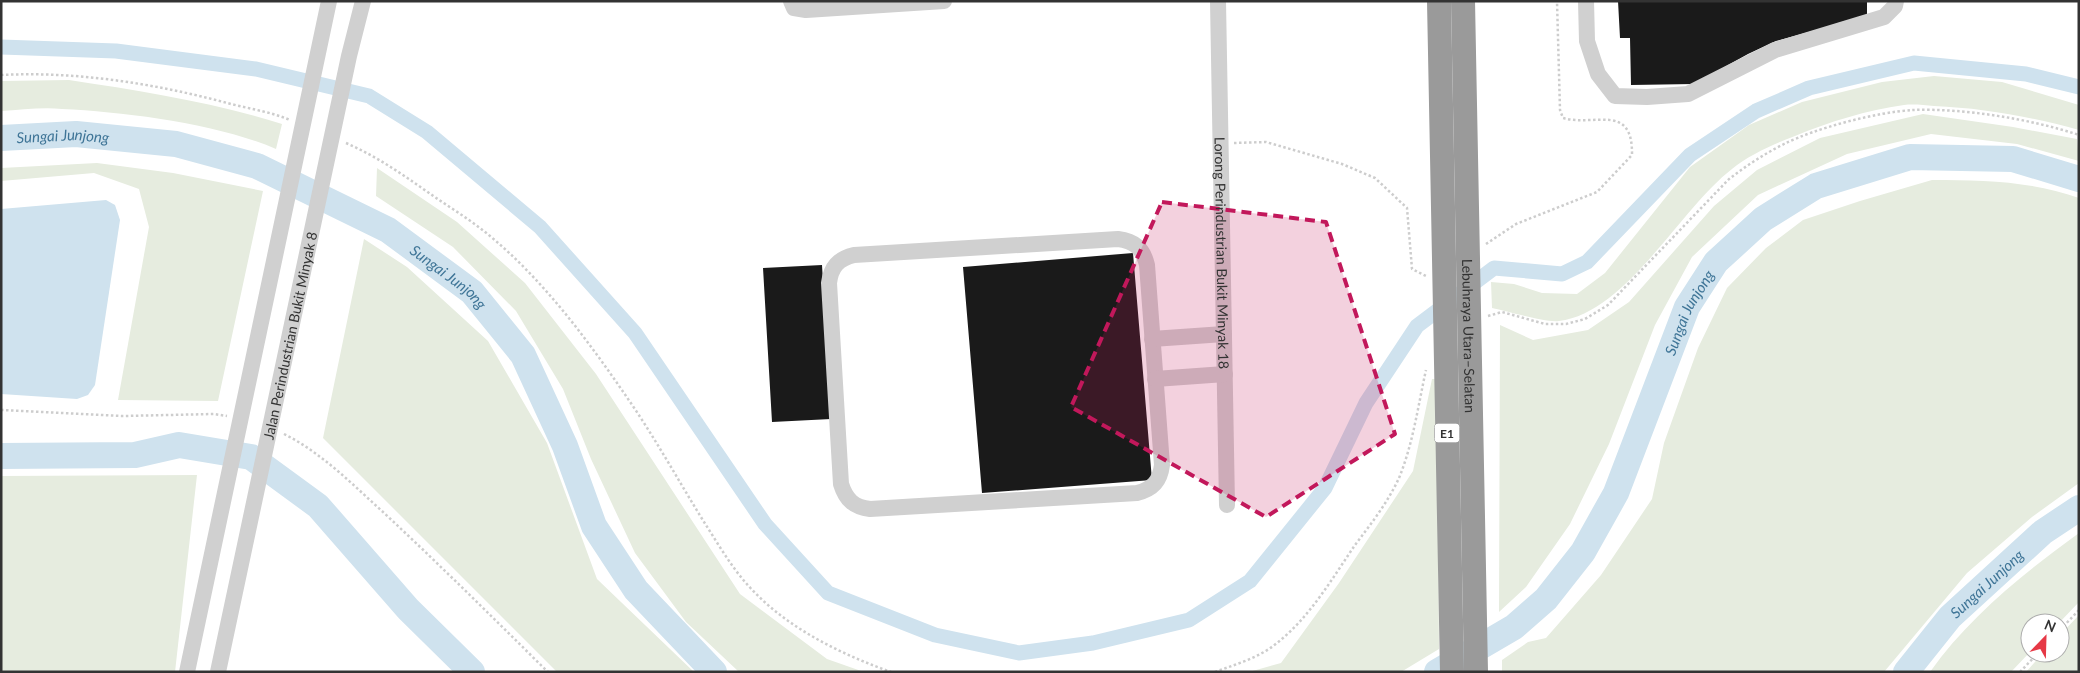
<svg xmlns="http://www.w3.org/2000/svg" width="2080" height="673" viewBox="0 0 2080 673" font-family="Lato,sans-serif">
	<style>
		.green { fill: #e6ecdf }
		.water { fill: #cfe2ee }
		.lines { fill: none; stroke-linecap: round; stroke-linejoin: round }
		.canal { stroke: #cfe2ee; stroke-width: 15 }
		.river { stroke: #cfe2ee; stroke-width: 26 }
		.building { fill: #1a1a1a }
		.path { stroke: #cdcdcd; stroke-width: 2.5; stroke-dasharray: 2.5 2.5; stroke-linecap: butt }
		.minor { stroke: #d0d0d0; stroke-width: 16 }
		.highway { stroke: #9a9a9a; stroke-width: 24 }
		.marked { fill: #c2185b; fill-opacity: 0.2; stroke: #c2185b; stroke-width: 4; stroke-dasharray: 10 6; stroke-linejoin: round }
		.labels { text-anchor: middle; dominant-baseline: central; stroke-width: 5; stroke-linejoin: round; paint-order: stroke }
		.shield { fill: #fff; stroke: #707070; stroke-width: 1 }
		.shield-label { font-size: 12px; font-weight: bold; fill: #333 }
		.street-label { font-size: 14px; fill: #333; stroke: #fff }
		.water-label { font-size: 15px; font-style: italic; fill: #3f7597; stroke: #fff }
	</style>
	<rect width="100%" height="100%" fill="#fff"/>
	<path class="green" d="M1934,76L2002,82L2079,105V130C2032,117 1983,108 1934,106C1924,105 1913,104 1904,105C1867,110 1829,122 1795,136C1774,144 1749,155 1732,169C1680,209 1626,313 1559,321C1545,323 1508,311 1492,308L1491,282L1514,284L1542,293L1577,294L1605,273L1690,167L1749,125L1802,102L1882,82Z
		M69,80C142,91 212,102 282,124L276,149C218,124 127,112 62,109C42,107 21,110 1,111V81Z
		M1923,114L2013,127L2077,139L2079,161L2017,144L1931,134L1847,154L1758,195L1692,257L1655,325L1609,444L1570,524L1526,587L1499,612L1500,325L1533,340L1588,330L1629,302L1714,206L1757,170L1820,138Z
		M97,163L173,173L263,191L218,401L118,400L149,227L139,189L94,173L1,181V168Z
		M377,168L457,222L525,283L596,374L740,594L827,659L864,672H739L686,622L635,553L591,459L563,389L516,311L453,247L376,196Z
		M1932,180C1982,180 2031,181 2079,198V483L2032,517L1967,573L1884,672H1502V660L1528,642L1546,638L1601,575L1652,499L1664,443L1698,348L1727,288L1766,248L1803,220L1860,201Z
		M364,239L407,267L488,341L547,443L597,579L694,672H557L323,438Z
		M1432,379H1437L1439,649L1401,672H1249L1281,663L1339,583L1413,471Z
		M197,475L175,672H1V476Z
		M2079,533V602L2059,623H2030V652L2011,672H1930C1969,617 2024,573 2079,533Z
		M2079,615L2078,672H2026L2043,653H2060V635Z"/>
	<path class="water" d="M106,200L115,205L120,220L95,385L88,395L77,399L1,394V209Z"/>
	<g class="lines">
		<path class="canal" d="M1,47L116,51L256,69L369,96L427,132L540,227L635,333L765,524L828,593L935,635L1019,653L1093,643L1189,620L1250,581L1325,488L1366,403L1417,326L1494,268L1562,274L1587,262L1690,155L1756,111L1809,88L1914,63L2026,74L2079,87"/>
		<g class="river">
			<path id="s1" d="M1,138L76,134L176,144L257,166L388,230L472,292L523,355L565,446L594,526L636,590L714,672"/>
			<path d="M1,456L135,455L179,445L251,457L318,506L408,609L472,672"/>
			<path id="s2" d="M1437,672L1514,627L1546,599L1583,552L1616,493L1687,307L1716,262L1763,219L1816,186L1910,157L2013,159L2079,179"/>
			<path id="s3" d="M1906,672L1950,617L2043,532L2079,508"/>
		</g>
	</g>
	<path class="building" d="M1618,1H1867V16L1776,41L1748,54L1694,84L1631,85L1630,38H1620Z
		M1133,253L1152,480L982,493L963,267Z
		M822,265L831,419L772,422L763,268Z"/>
	<g class="lines">
		<path class="path" d="M1,75C78,71 157,84 231,104C251,109 271,112 290,120
			M346,143C376,156 402,174 429,193C449,207 471,220 490,236C543,280 587,339 626,396C654,436 678,480 704,522C717,542 730,565 746,583C783,626 838,653 891,672
			M1234,143L1266,142L1342,164L1375,178L1407,208L1412,269L1426,276
			M1486,244L1516,224L1597,192L1632,155C1633,102 1594,127 1563,118L1560,110L1557,1
			M1488,316L1502,312L1545,324H1566L1585,319L1608,305L1729,179C1746,166 1764,154 1784,144C1816,128 1877,112 1913,110C1963,108 2031,119 2079,135
			M1,410L123,416L214,414L227,416
			M284,434C322,453 352,484 383,512C439,564 493,618 548,672
			M2060,630L2079,610
			M1215,672C1236,664 1259,658 1277,643C1309,618 1332,579 1355,545C1371,524 1388,502 1399,478C1413,444 1418,406 1426,370
			M2020,672L2038,653"/>
		<g class="minor">
			<path d="M791,1L794,8L806,10L944,1"/>
			<path id="s4" d="M1218,1L1227,505"/>
			<path d="M1586,1L1587,41L1598,74L1615,96L1647,97L1688,94L1775,50L1884,17L1895,6L1896,1"/>
			<path d="M1118,239C1134,241 1143,248 1147,265L1162,465C1160,481 1153,489 1137,493L870,509C854,507 846,500 841,484L829,283C831,267 838,259 854,255Z"/>
			<path d="M1152,339L1224,334"/>
			<path d="M1155,379L1225,374"/>
			<path d="M187,672L329,1"/>
			<path id="s5" d="M218,672L349,56L363,1"/>
		</g>
		<g class="highway">
			<path d="M1439,1L1452,672"/>
			<path id="s6" d="M1463,1L1476,672"/>
		</g>
	</g>
	<path class="marked" d="M1162,202L1326,222L1395,434L1266,517L1071,407Z"/>
	<g class="labels">
		<rect class="shield" x="1434.5" y="423.5" width="25" height="19" rx="4"/>
		<g class="shield-label">
			<text x="1447" y="433">E1</text>
		</g>
		<g class="street-label">
			<text stroke="none"><textPath href="#s4" startOffset="252">Lorong Perindustrian Bukit Minyak 18</textPath></text>
			<text stroke="none"><textPath href="#s5" startOffset="344">Jalan Perindustrian Bukit Minyak 8</textPath></text>
			<text stroke="none"><textPath href="#s6" startOffset="335">Lebuhraya Utara–Selatan</textPath></text>
		</g>
		<g class="water-label">
			<text stroke="none"><textPath href="#s1" startOffset="62">Sungai Junjong</textPath></text>
			<text stroke="none"><textPath href="#s1" startOffset="482">Sungai Junjong</textPath></text>
			<text stroke="none"><textPath href="#s2" startOffset="454">Sungai Junjong</textPath></text>
			<text stroke="none"><textPath href="#s3" startOffset="120">Sungai Junjong</textPath></text>
		</g>
	</g>
	<rect width="2080" height="673" fill="none" stroke="#333333" stroke-width="5"/>
	<g transform="translate(2045 638) rotate(23)"><circle r="24" fill="#ffffff" stroke="#adadad"/>
	<path d="M0-4L9 19L0 12L-9 19Z" fill="#e63946"/>
	<text y="-8" font-size="14" font-weight="bold" text-anchor="middle" fill="#333333">N</text>
	</g>
</svg>
